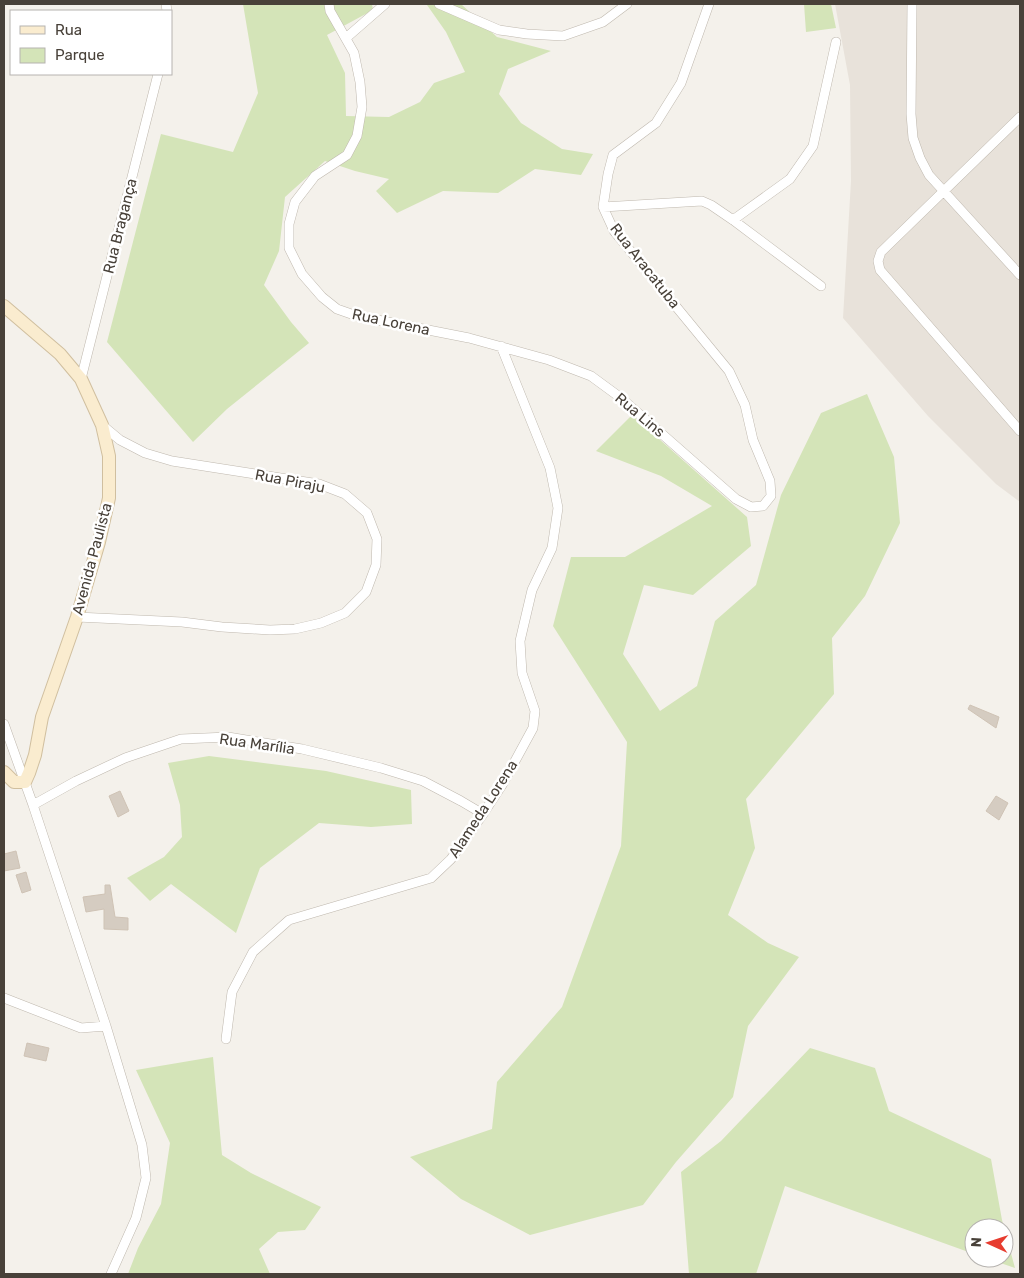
<svg xmlns="http://www.w3.org/2000/svg" width="1024" height="1278" viewBox="0 0 1024 1278" font-family="Rubik,sans-serif">
	<style>
		.residential { fill: #e8e2da }
		.green { fill: #d4e4b8 }
		.building { fill: #d5ccc1; stroke: #cfc3b5 }
		.lines { fill: none; stroke-linecap: round; stroke-linejoin: round }
		.street-casing { stroke: #bfb8ae; stroke-width: 10 }
		.secondary-casing { stroke: #d0bf9f; stroke-width: 14 }
		.street { stroke: #fff; stroke-width: 9 }
		.secondary { stroke: #faeccf; stroke-width: 12 }
		.labels { text-anchor: middle; dominant-baseline: central; stroke-width: 5; stroke-linejoin: round; paint-order: stroke }
		.street-label { font-size: 15px; fill: #484139; stroke: #fff }
	</style>
	<rect width="100%" height="100%" fill="#f4f1eb"/>
	<path class="residential" d="M835,4H1020V502L996,484L928,416L843,318L851,181L850,85Z"/>
	<path class="green" d="M243,4H372L373,10L327,35L345,73L346,116L389,117L420,102L434,83L465,72L446,32L427,5L429,4H461L497,37L551,51L508,69L499,94L521,123L562,149L593,154L581,175L535,169L498,193L443,191L397,213L376,191L389,179L355,171L325,161L285,197L279,251L264,285L291,322L309,343L227,409L193,442L107,342L161,134L233,152L258,93Z
		M804,4H831L836,28L806,32Z
		M867,394L894,457L900,523L865,596L832,638L834,694L746,799L755,848L728,915L768,943L799,957L748,1026L733,1097L676,1162L643,1205L530,1235L461,1199L410,1157L492,1129L497,1082L562,1007L621,846L627,742L553,626L571,557H625L712,506L661,476L596,451L632,415L747,517L751,546L693,595L644,585L623,654L660,711L697,686L715,621L756,585L781,495L821,413Z
		M209,756L326,771L411,790L412,824L371,827L319,823L260,868L236,933L171,884L150,901L127,878L164,857L182,837L180,805L168,763Z
		M810,1048L875,1068L889,1111L991,1159L1002,1220L1015,1268L986,1258H1004V1228H974V1254L785,1186L756,1274H689L681,1172L721,1141Z
		M213,1057L222,1155L251,1173L321,1207L305,1230L278,1232L259,1249L270,1274H128L138,1248L161,1204L170,1143L136,1070Z"/>
	<path class="building" d="M970,705L999,717L996,728L968,709Z
		M120,791L129,811L118,817L109,796Z
		M996,796L1008,803L999,820L986,811Z
		M16,851L20,868L4,871V854Z
		M26,872L31,890L22,893L16,875Z
		M105,885H110L115,917L128,918V930L104,929V909L86,912L83,897L105,894Z
		M27,1043L49,1048L46,1061L24,1056Z"/>
	<g class="lines">
		<g class="street-casing">
			<path id="street" d="M166,4L167,11
				M329,4L330,11L354,53L360,82L362,107L357,136L347,155L315,176L295,202L289,224V248L302,274L322,297L337,309L357,316L469,338L549,360L591,376L621,398L736,499L751,507L763,506L771,496L770,481L753,440L745,405L729,371L614,231L603,207L608,174L613,155L656,123L681,83L709,4
				M439,4L499,30L527,34L563,36L603,22L627,4
				M912,4L911,114L913,138L920,158L929,175L1020,275
				M346,38L385,4
				M1020,117L881,252L878,261L880,270L1020,431
				M603,207L702,201L711,205L733,220L821,286
				M733,220L790,179L813,146L836,42
				M81,379L158,74
				M77,617L182,622L222,627L270,630L295,629L321,623L345,613L366,592L376,565L377,539L367,513L345,494L319,484L172,461L145,453L120,440L102,425
				M4,724L33,805L106,1026L142,1145L146,1178L136,1218L111,1274
				M33,805L76,781L125,758L181,739L228,737L302,749L381,768L423,781L461,801L483,814
				M4,998L81,1028L106,1026
				M226,1039L232,992L253,952L289,920L431,878L451,859L483,814L502,785L533,728L535,711L522,673L520,641L532,590L552,548L558,508L550,468L501,346"/>
		</g>
		<g class="secondary-casing">
			<path id="secondary" d="M4,306L60,354L81,379L102,425L109,456V498L99,542L77,617L42,717L35,755L29,773L25,782H14L4,772"/>
		</g>
		<use href="#street" class="street"/>
		<use href="#secondary" class="secondary"/>
	</g>
	<g class="labels">
		<g class="street-label">
			<text transform="translate(120 226) rotate(-76)">Rua Bragança</text>
			<text transform="translate(645 266) rotate(52)">Rua Aracatuba</text>
			<text transform="translate(391 322) rotate(12)">Rua Lorena</text>
			<text transform="translate(640 415) rotate(40)">Rua Lins</text>
			<text transform="translate(290 481) rotate(11)">Rua Piraju</text>
			<text transform="translate(92 559) rotate(-75)">Avenida Paulista</text>
			<text transform="translate(257 744) rotate(8)">Rua Marília</text>
			<text transform="translate(483 809) rotate(-57)">Alameda Lorena</text>
		</g>
	</g>
	<rect width="1024" height="1278" fill="none" stroke="#484139" stroke-width="10"/>
	<rect x="10" y="10" width="162" height="65" fill="#ffffff" stroke="#b6b3b0"/>
	<rect x="20" y="26" width="25" height="8" fill="#faeccf" stroke="#b6b3b0"/>
	<text x="55" y="35" font-size="15" fill="#484139">Rua</text>
	<rect x="20" y="48" width="25" height="15" fill="#d4e4b8" stroke="#b6b3b0"/>
	<text x="55" y="60" font-size="15" fill="#484139">Parque</text>
	<g transform="translate(989 1243) rotate(273)"><circle r="24" fill="#ffffff" stroke="#b6b3b0"/>
	<path d="M0-4L9 19L0 12L-9 19Z" fill="#e73c2f"/>
	<text y="-8" font-size="14" font-weight="bold" text-anchor="middle" fill="#484139">N</text>
	</g>
</svg>
